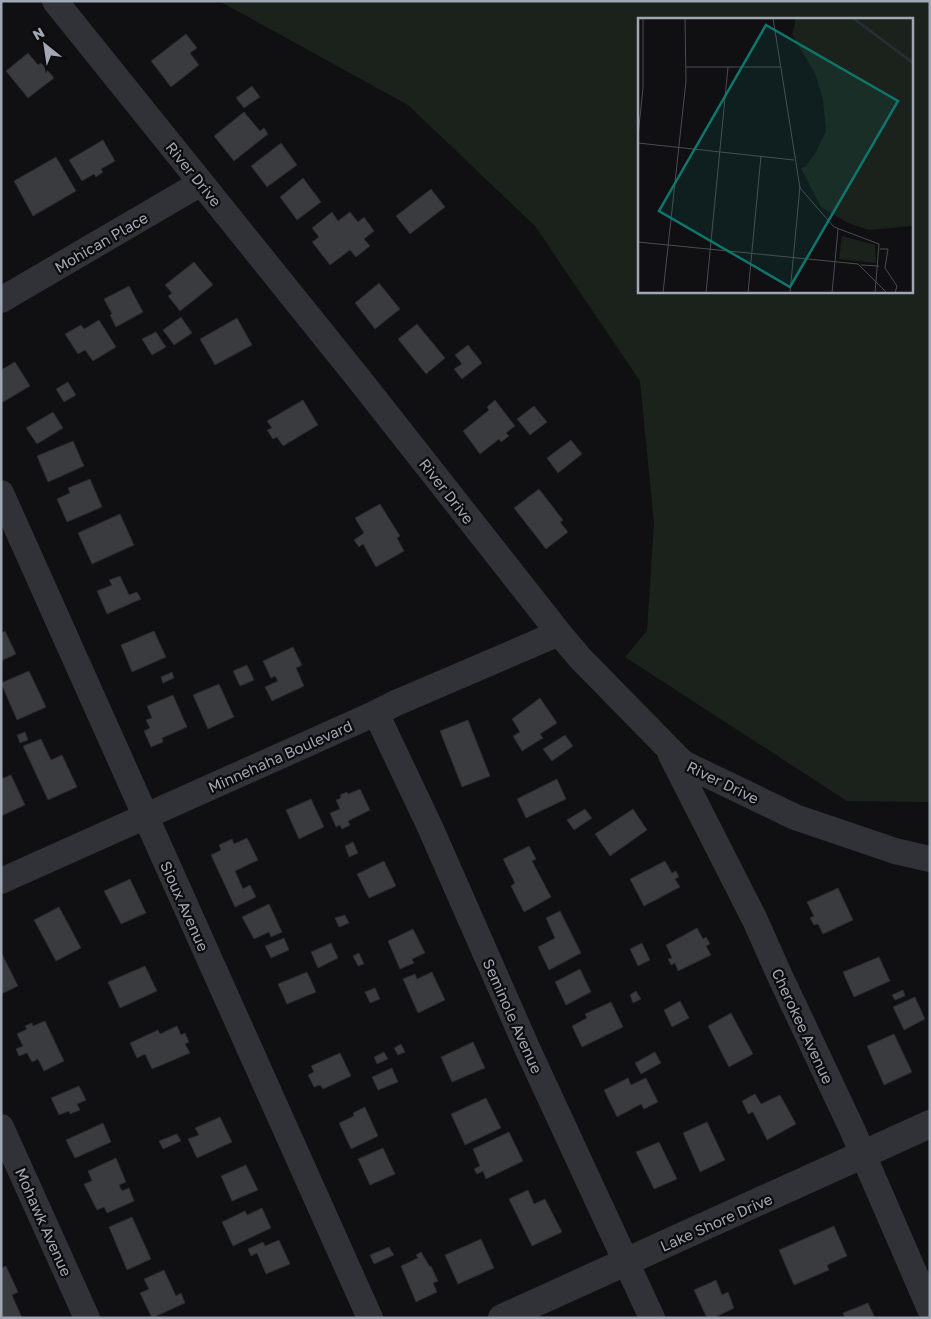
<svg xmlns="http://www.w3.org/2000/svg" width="931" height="1319" font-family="'Golos Text',sans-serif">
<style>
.green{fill:#1b221b;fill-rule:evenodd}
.building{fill:#3a3b3f;stroke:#2a2a2e}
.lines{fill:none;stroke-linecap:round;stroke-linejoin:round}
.minor{stroke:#313237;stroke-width:26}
.tertiary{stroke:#313237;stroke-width:28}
.labels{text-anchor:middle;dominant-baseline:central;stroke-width:4.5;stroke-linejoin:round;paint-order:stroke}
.street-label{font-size:15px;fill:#a1a7b3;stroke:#0b0b0d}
.inset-river{fill:none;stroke:#262f36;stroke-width:2.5}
.inset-road{fill:none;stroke:#4a4c52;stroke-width:1}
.view{fill:#0f766e;fill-opacity:0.15;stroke:#0f766e;stroke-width:2.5}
.inset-edge{fill:none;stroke:#a1a7b3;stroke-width:2.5}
</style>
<rect width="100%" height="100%" fill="#101012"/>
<!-- green -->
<path class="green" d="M219 1H930V802L847 801 625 657 647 631 654 523 640 381 535 226 408 105ZM640 19H912V291H640Z"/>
<!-- building -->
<path class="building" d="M186 34 197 48 190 53 199 65 171 87 151 61Z
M28 53 38 65 41 63 54 78 28 98 6 71Z
M252 86 260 97 244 108 236 98Z
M244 112 260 131 264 128 268 134 234 161 214 136Z
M103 140 115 161 101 169 103 172 96 177 94 174 82 181 69 160Z
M281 143 297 165 267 187 251 166Z
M56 157 76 191 33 216 14 181Z
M303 178 321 202 297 220 280 197Z
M431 189 445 207 410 234 396 216Z
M332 212 338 221 350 212 358 222 364 217 374 231 364 239 370 246 356 257 350 250 330 265 312 242 319 237 312 228Z
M194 262 213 285 180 311 168 296 172 293 165 285Z
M379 283 400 309 375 329 355 303Z
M129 286 143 312 116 327 110 315 112 314 104 299Z
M181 317 192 333 174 345 163 330Z
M237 318 252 345 215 365 200 339Z
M99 320 116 347 93 361 85 350 78 354 65 334 81 325 84 329Z
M417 324 445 358 426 374 398 339Z
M156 332 166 347 152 355 142 339Z
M468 345 482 363 462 379 454 369 462 364 455 355Z
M15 362 30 386 3 402 1 399V370Z
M68 382 76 395 64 402 56 389Z
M303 400 318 425 283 446 277 437 273 439 267 430 272 428 267 421Z
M495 400 515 426 506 433 509 436 501 442 499 439 480 454 463 431 489 410 487 407Z
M534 406 547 422 530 435 517 419Z
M53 412 63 428 37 444 26 428Z
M571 440 582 454 558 473 547 458Z
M73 441 84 466 48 482 37 456Z
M90 479 102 507 67 522 57 499 70 493 68 488Z
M539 489 563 520 560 522 568 532 546 549 514 508Z
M380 504 400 536 397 538 404 551 376 567 363 544 359 547 354 540 364 533 355 518Z
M120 514 134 545 92 564 78 533Z
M120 576 129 595 137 592 141 599 107 614 97 591 112 585 109 580Z
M5 631 16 654 1 661V633Z
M154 631 166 657 132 672 121 645Z
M293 647 302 665 296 668 304 686 272 701 265 687 278 681 275 676 271 678 263 661Z
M247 665 254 680 240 686 233 671Z
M29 671 46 707 17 720 1 683Z
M172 672 174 678 163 683 161 677Z
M219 684 234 717 208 729 193 695Z
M173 695 187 727 162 738 163 742 151 747 144 731 150 728 146 720 152 718 147 706Z
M540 698 557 723 540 734 543 738 522 751 513 736 520 732 512 719Z
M468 720 490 776 462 787 440 731Z
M25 732 28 740 20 743 17 735Z
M565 735 573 746 552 761 543 749Z
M41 739 51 760 62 755 77 787 48 800 23 746Z
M11 775 25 805 1 816V779Z
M557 779 566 799 526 818 517 799Z
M360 789 370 810 348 821 350 825 342 829 340 825 336 827 330 813 340 809 336 800 341 798 340 795 347 792 348 794Z
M311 799 324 827 299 839 286 810Z
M585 809 592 818 574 830 567 820Z
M633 809 647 830 610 856 595 834Z
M247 838 258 860 235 871 243 889 250 885 256 897 235 907 211 855 221 850 219 845 232 839 234 844Z
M353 842 358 853 349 857 345 846Z
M529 846 536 859 532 861 551 897 524 912 511 886 515 883 503 859Z
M384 861 396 886 369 898 357 874Z
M665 861 672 873 676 871 679 877 675 879 680 887 644 906 630 879Z
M130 879 146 913 121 924 104 891Z
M838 888 853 920 823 934 818 924 814 925 810 918 814 916 807 902Z
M269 904 282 932 271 937 269 932 254 939 242 917Z
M59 907 81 948 56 961 34 920Z
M560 911 581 953 549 970 538 947 555 938 546 918Z
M345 915 349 923 339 927 335 918Z
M697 928 703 939 706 937 710 944 706 946 711 955 678 971 675 963 671 965 668 959 672 958 666 945Z
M413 929 425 953 412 959 414 963 400 969 388 941Z
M284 938 289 950 271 958 265 946Z
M331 943 338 958 318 968 311 952Z
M642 943 650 960 638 966 630 949Z
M1 952 18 986 1 994Z
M359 953 364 964 358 966 353 956Z
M879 957 890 981 854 997 843 972Z
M145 966 157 991 120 1008 108 982Z
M580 969 591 992 566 1005 555 982Z
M307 972 316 992 287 1004 278 984Z
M432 972 445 1000 418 1013 403 979 415 974 417 979Z
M375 988 380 999 370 1003 365 992Z
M903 990 905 996 895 1000 892 995Z
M636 991 641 999 633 1003 630 995Z
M915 997 925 1019 904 1030 893 1007Z
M680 1001 689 1018 672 1027 664 1010Z
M611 1002 623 1027 582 1047 572 1026 587 1018 585 1014Z
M731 1013 753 1054 729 1067 708 1026Z
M45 1021 64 1061 44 1071 38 1059 32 1062 27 1053 19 1056 16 1049 23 1046 17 1034 27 1029 25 1026 32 1023 33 1026Z
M177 1026 181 1035 185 1033 189 1042 185 1044 190 1053 152 1069 145 1054 137 1058 130 1043 158 1030 160 1034Z
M894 1034 912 1072 884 1085 867 1046Z
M473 1042 485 1068 452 1082 441 1057Z
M401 1044 405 1052 398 1055 394 1048Z
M384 1052 388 1059 377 1064 374 1057Z
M655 1052 661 1063 641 1074 635 1063Z
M340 1053 351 1076 323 1089 320 1085 314 1087 308 1075 314 1072 311 1066Z
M392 1068 398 1082 378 1090 372 1077Z
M628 1078 631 1085 646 1078 658 1102 644 1109 641 1104 617 1117 604 1090Z
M79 1086 86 1100 77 1104 80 1110 70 1114 69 1111 59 1115 51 1098Z
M755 1094 761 1104 780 1095 796 1124 767 1140 753 1112 748 1114 742 1101Z
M486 1098 501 1128 465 1145 451 1114Z
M365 1107 378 1136 351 1149 339 1123 354 1116 353 1113Z
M220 1117 232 1142 197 1158 188 1139 199 1135 195 1128Z
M707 1122 725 1160 700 1172 683 1133Z
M103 1123 111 1142 75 1158 66 1140Z
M509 1132 523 1161 486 1179 483 1171 477 1174 474 1169 480 1166 473 1149Z
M177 1134 181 1141 163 1149 159 1141Z
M659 1142 677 1179 654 1189 636 1152Z
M383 1148 395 1174 370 1185 358 1159Z
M116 1158 126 1182 119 1185 122 1191 129 1188 134 1201 107 1213 104 1207 97 1210 84 1184 92 1181 88 1171Z
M246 1165 258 1190 232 1201 221 1176Z
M528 1190 534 1204 545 1199 562 1232 532 1246 509 1199Z
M262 1208 271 1228 233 1246 222 1222 245 1211 247 1215Z
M132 1217 151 1259 127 1270 109 1227Z
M834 1226 847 1256 827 1265 829 1270 794 1285 779 1250Z
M481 1239 494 1268 458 1284 445 1255Z
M279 1240 290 1264 266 1274 257 1253 251 1256 248 1249 263 1242 265 1246Z
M389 1247 394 1255 374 1264 370 1255Z
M421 1252 430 1267 431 1266 438 1281 433 1283 437 1292 416 1302 401 1266 418 1258 416 1255Z
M6 1266 18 1292 12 1295 22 1318H1V1268Z
M164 1270 176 1296 181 1293 185 1303 152 1318 140 1293 149 1289 144 1279Z
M716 1280 722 1295 728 1292 734 1308 714 1318H707L694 1290Z
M868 1303 875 1318H845L843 1313Z"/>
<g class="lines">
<!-- minor -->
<path class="minor" d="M55 1 359 379 559 633 580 658 683 763 795 817 895 851 930 859
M1 300 201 183
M1 493 370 1318
M376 713 430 827 528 1050 652 1318
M671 755 755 920 779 974 852 1129 930 1309
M1 881 376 713 396 703 559 633
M1 1127 87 1318"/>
<!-- tertiary -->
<path class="tertiary" d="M502 1318 930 1124"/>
</g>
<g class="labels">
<!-- street labels -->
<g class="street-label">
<text transform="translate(194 174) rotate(51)">River Drive</text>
<text transform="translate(101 242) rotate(-30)">Mohican Place</text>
<text transform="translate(447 491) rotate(52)">River Drive</text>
<text transform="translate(280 756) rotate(-24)">Minnehaha Boulevard</text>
<text transform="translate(723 782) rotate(26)">River Drive</text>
<text transform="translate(185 906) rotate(66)">Sioux Avenue</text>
<text transform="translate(513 1016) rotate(66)">Seminole Avenue</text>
<text transform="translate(803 1026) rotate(65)">Cherokee Avenue</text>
<text transform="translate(44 1222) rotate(66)">Mohawk Avenue</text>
<text transform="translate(716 1222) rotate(-24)">Lake Shore Drive</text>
</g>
</g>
<!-- overview -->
<g transform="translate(638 18)">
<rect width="275" height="275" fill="#101012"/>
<path d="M158 0H275L274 208 231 212 210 205 183 189 163 150 168 148 178 134 188 113 185 82 177 55 154 17ZM204 218 237 227 238 245 201 241Z" fill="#1b221b"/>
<path class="inset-river" d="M215 0 275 45"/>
<path class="inset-road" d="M135 0 162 170 196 209 241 226 237 275M48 49H142M0 118 5 70V0M0 125 156 142M0 224 220 246 249 275M242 231H250L247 250 259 268 257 275M223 247 241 248M25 275 48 63 47 0M68 275 90 49M110 275 123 138M152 275 162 168M194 275 200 211"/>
<path class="view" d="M128 7 260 83 152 269 21 193Z"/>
<rect width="275" height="275" class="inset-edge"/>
</g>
<!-- border -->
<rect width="931" height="1319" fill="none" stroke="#a1a7b3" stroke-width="5"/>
<!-- north arrow -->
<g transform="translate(45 45) rotate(330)" stroke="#0b0b0d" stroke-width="4" paint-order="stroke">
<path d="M0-4L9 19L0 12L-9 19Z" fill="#a1a7b3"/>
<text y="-8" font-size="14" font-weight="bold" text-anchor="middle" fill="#a1a7b3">N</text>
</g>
</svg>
